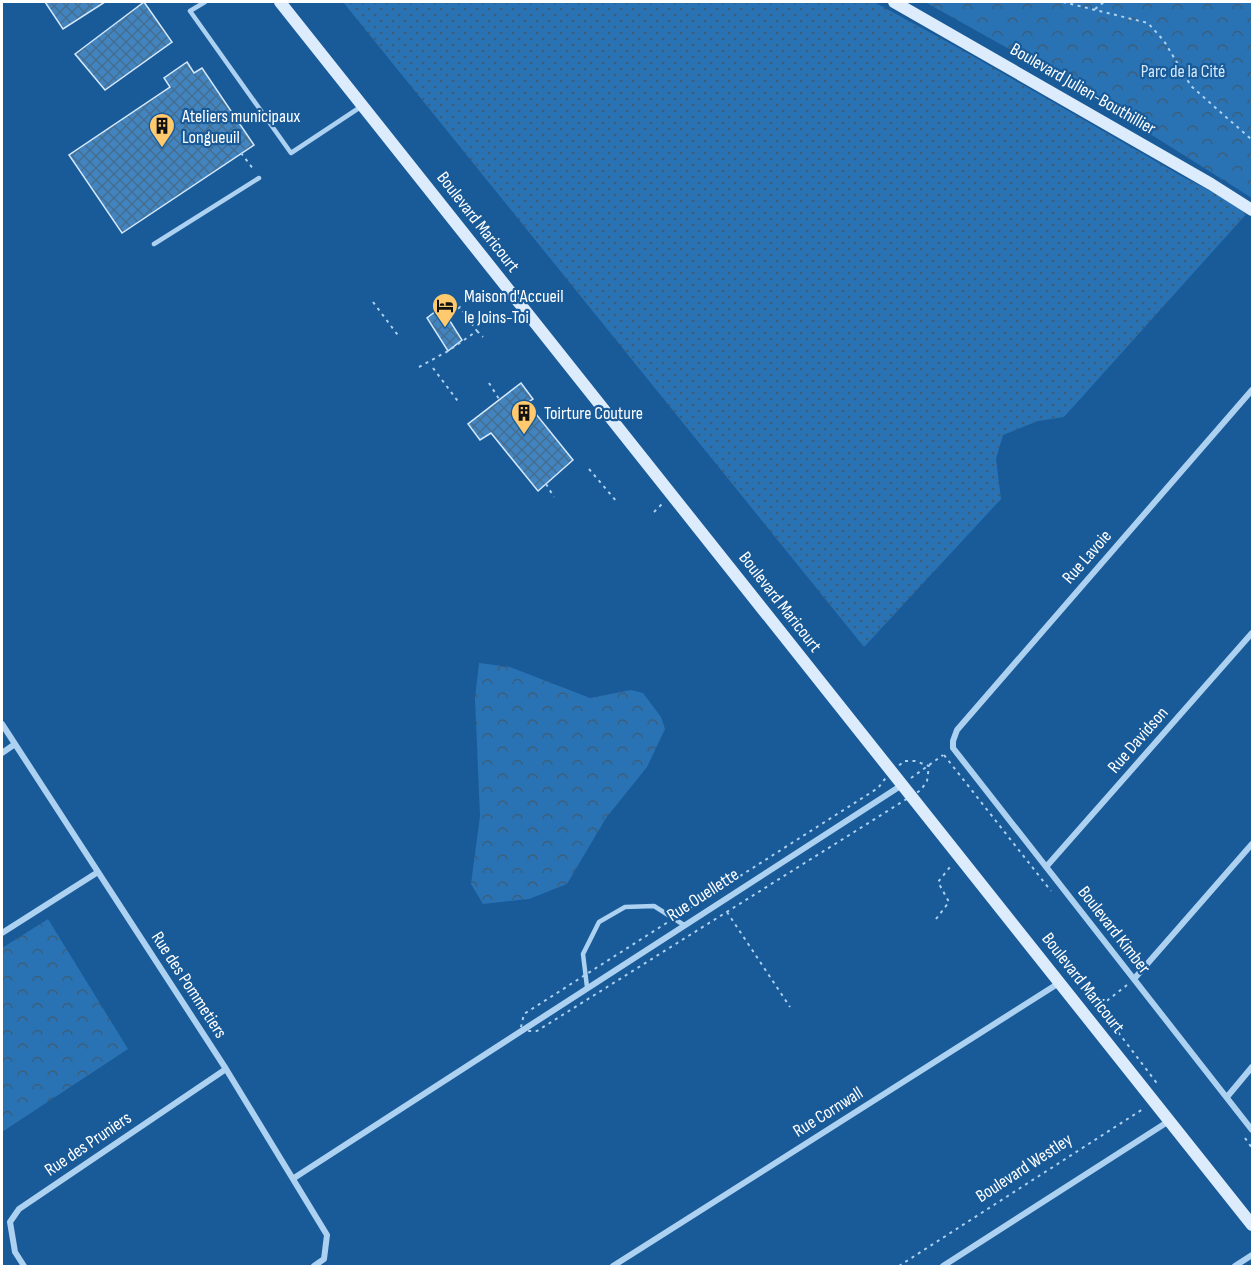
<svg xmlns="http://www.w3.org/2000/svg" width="1254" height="1268" font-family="'Sofia Sans Condensed',sans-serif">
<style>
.grass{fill:url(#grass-dots)}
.forest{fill:url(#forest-crowns)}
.building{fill:url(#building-cross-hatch);stroke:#d4e9fc;stroke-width:1.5}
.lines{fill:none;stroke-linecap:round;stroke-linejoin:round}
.path{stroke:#add1f1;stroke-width:2;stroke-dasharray:3 4.5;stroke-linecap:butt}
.lane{stroke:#add1f1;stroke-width:4.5}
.street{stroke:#add1f1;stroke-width:6}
.secondary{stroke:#dcecfc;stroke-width:12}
.labels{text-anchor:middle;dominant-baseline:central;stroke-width:4.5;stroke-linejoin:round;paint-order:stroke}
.park-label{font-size:18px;fill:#d4e9fc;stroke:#195a98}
.street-label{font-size:18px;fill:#fff;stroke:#195a98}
.poi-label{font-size:18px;fill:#fff;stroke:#195a98;text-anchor:start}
</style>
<defs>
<pattern id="grass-dots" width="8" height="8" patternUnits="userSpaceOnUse" patternTransform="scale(1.5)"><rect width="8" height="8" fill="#2973b4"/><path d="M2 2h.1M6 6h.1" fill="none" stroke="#3c5e7b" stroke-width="1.8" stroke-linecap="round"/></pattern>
<pattern id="forest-crowns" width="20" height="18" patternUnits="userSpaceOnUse" patternTransform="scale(1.5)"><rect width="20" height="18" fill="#2973b4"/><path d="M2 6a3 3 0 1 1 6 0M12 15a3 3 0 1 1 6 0" fill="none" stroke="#3c5e7b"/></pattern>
<pattern id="building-cross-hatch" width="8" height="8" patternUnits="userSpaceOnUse" patternTransform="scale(1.5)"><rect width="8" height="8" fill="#4284bf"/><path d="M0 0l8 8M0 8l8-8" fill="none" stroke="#466e91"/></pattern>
</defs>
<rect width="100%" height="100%" fill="#195a98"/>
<!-- grass -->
<path class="grass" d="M343 2H874L962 50 1183 177 1249 211 1064 417 1038 421 1003 435 996 459 1001 499 864 647Z"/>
<!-- forest -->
<path class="forest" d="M925 2H1252V198L1061 78Z
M479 663 510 667 590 698 631 690 643 693 661 717 665 729 647 767 606 818 567 884 529 899 483 904 471 884 480 816 475 698Z
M48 919 128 1049 2 1132V948Z"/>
<!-- building -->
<path class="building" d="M45 2H105L63 29Z
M144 2 172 42 105 90 75 54Z
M187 62 194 73 202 68 254 145 122 233 69 155 170 87 164 78Z
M441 307 462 340 448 351 427 318Z
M521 383 533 399 527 403 573 460 538 491 491 433 480 440 468 424Z"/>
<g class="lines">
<!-- path -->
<path class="path" d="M1063 2 1148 23 1164 41 1191 86 1252 140
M1095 9 1104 2
M241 153 254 170
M373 302 400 338
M477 331 483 337
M419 367 448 351 477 331 460 307 448 318
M433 368 460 404
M489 383 499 399
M589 469 617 502
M546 484 554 497
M654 512 663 503
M944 755 1051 891
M905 761H915L929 766 927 781 921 790 537 1031H520L524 1014 878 788 891 771Z
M911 778 943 755
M727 912 790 1007
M936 919 949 902 938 882 950 867
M1127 985 1099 1007 1159 1086
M1245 1138 1252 1148
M899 1266 1143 1109"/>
<!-- lane -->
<path class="lane" d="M205 2 190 11 291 153 362 106
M154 244 259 178
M587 987 583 954 599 922 625 907 654 906 684 925"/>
<!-- street -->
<path class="street" d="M1252 390 957 730 953 741V748L1252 1130
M2 724 226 1069 327 1235 324 1259 314 1266
M2 753 15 744
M1046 867 1252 633
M2 933 98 872
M1134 979 1252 844
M1227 1097 1252 1067
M294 1178 902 785
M24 1266 15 1252 10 1222 19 1209 226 1069
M613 1266 1059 983
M943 1266 1169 1121
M1235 1266 1252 1255"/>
<!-- secondary -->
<path class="secondary" d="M280 2 1252 1225
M894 2 1211 184 1252 210"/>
</g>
<!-- icons -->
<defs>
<symbol id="building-pin" viewBox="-11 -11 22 30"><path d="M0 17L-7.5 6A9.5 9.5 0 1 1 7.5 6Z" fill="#ffc96d" stroke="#195a98"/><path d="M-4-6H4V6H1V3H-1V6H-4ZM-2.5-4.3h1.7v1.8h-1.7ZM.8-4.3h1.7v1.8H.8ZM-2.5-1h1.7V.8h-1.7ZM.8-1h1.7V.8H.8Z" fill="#111"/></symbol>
<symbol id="hotel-pin" viewBox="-11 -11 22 30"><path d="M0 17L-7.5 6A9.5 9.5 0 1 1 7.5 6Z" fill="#ffc96d" stroke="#195a98"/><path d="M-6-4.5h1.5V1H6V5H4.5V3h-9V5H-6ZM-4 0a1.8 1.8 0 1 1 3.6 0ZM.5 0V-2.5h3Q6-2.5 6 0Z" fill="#111"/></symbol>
</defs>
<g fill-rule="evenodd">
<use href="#building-pin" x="147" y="111" width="30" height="40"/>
<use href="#hotel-pin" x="430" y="291" width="30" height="40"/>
<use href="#building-pin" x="509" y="398" width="30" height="40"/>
</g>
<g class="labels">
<!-- park labels -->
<g class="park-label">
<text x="1183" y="71">Parc de la Cité</text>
</g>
<!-- street labels -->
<g class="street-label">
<text transform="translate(1083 89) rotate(30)">Boulevard Julien-Bouthillier</text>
<text transform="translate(478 222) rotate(52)">Boulevard Maricourt</text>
<text transform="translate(1087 557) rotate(-49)">Rue Lavoie</text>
<text transform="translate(780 602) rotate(52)">Boulevard Maricourt</text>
<text transform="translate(1138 740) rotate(-49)">Rue Davidson</text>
<text transform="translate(703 895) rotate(-33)">Rue Ouellette</text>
<text transform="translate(1114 930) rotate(52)">Boulevard Kimber</text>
<text transform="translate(1083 983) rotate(52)">Boulevard Maricourt</text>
<text transform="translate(189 985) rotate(57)">Rue des Pommetiers</text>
<text transform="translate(828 1112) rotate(-32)">Rue Cornwall</text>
<text transform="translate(88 1144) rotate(-34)">Rue des Pruniers</text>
<text transform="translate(1024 1168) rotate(-33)">Boulevard Westley</text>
</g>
<!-- poi labels -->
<g class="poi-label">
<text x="182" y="116">Ateliers municipaux<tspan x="182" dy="21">Longueuil</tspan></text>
<text x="464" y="296">Maison d'Accueil<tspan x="464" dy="21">le Joins-Toi</tspan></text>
<text x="544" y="413">Toirture Couture</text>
</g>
</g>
<!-- border -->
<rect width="1254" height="1268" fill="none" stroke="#ffffff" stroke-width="6"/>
</svg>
